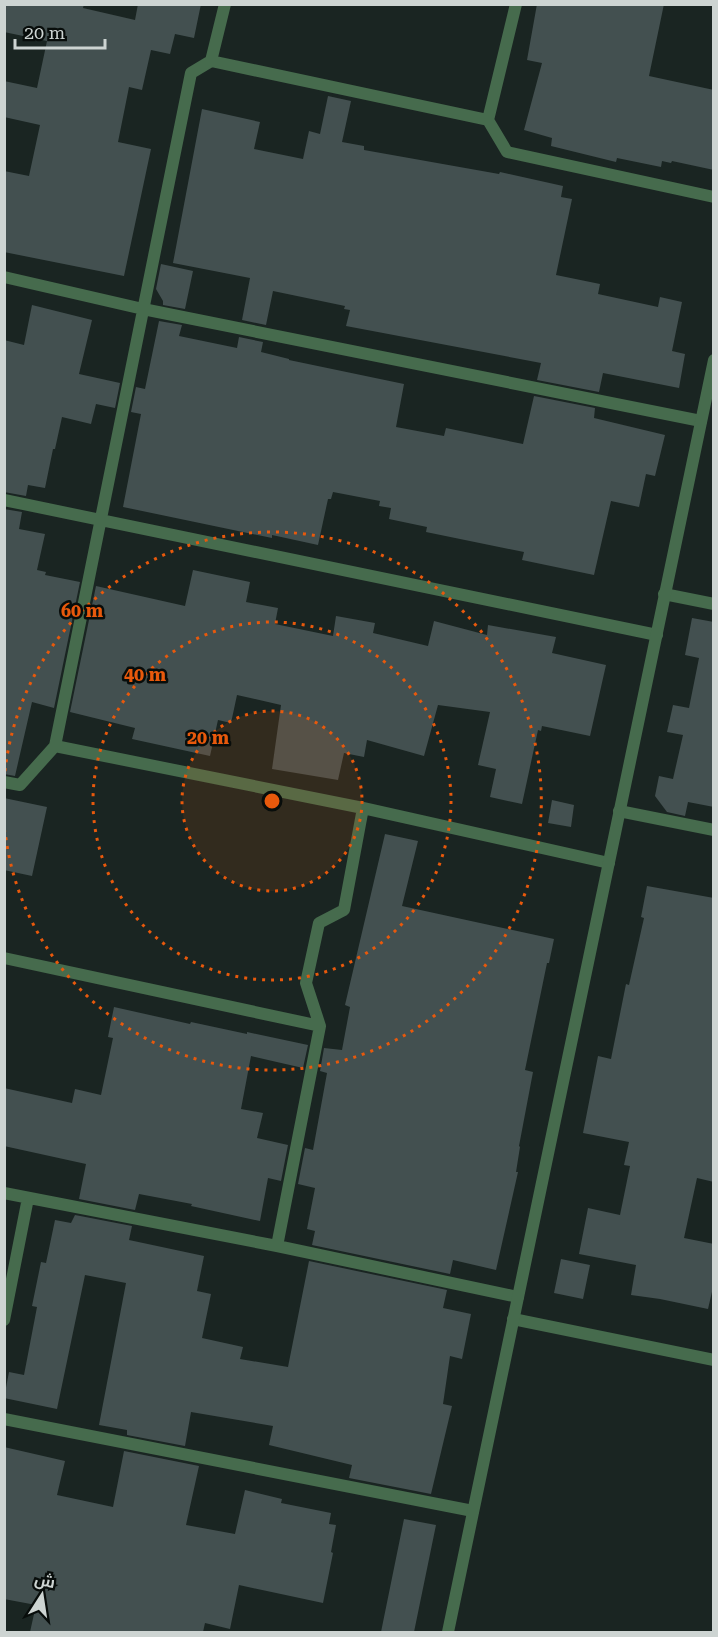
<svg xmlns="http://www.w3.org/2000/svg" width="718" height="1637" font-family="'Roboto Serif',Cairo,serif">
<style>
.building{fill:#435050}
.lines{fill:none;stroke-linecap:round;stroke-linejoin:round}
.minor{stroke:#466b4d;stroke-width:12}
.tertiary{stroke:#466b4d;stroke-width:12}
.ring{fill:none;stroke:#e8590c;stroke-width:3;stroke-dasharray:3 6}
.centre{fill:#e8590c;stroke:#080d0b;stroke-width:3}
.ring-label{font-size:18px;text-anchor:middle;font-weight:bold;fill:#e8590c;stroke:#080d0b;stroke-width:5;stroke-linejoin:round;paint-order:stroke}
</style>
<rect width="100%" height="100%" fill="#1a2522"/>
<!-- building -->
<path class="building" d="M4 4H84L83 8 135 20 138 4H201L194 38 175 34 170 54 151 50 142 90 129 87 118 142 151 149 124 276 4 252V171L29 176 40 125 4 117V81L37 88 47 41 4 32Z
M537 4H664L649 76 714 90V170L672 161 671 163 662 161 661 167 617 158 616 162 551 146 552 138 524 130 542 63 527 60Z
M328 96 351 101 342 142 364 146V150L499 174 500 172 563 186 561 197 572 199 556 275 600 284 598 294 658 307 660 297 682 302 672 351 685 354 679 388 603 373 599 392 537 380 541 363 346 326 350 310 344 309 345 306 273 291 266 325 242 320 250 278 173 263 202 109 260 122 254 149 303 159 309 131 320 134Z
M161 264 193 271 185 309 163 305V301L156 289Z
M32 305 92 320 79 374 120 383 115 408 96 404 91 424 62 417 55 449H53L45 488 28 485 26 496 4 492V340L24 345Z
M159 321 182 325 179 336 237 348 239 337 263 342 261 352 289 359V360L404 384 396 427 444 436 446 428 523 444 534 396 595 408 594 418 665 435 655 476 646 474 639 507 611 501 594 575 522 560 524 552 426 532 427 527 389 519 391 508 379 506 380 501 333 492 331 499H328L318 545 272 535V538L123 507 141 414 131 412 136 387 145 389Z
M4 509 22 512 19 529 45 534 37 570 46 572 45 575 80 582 54 708 32 702 15 776 4 774Z
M193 570 250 582 246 602 278 608 275 624 333 636 336 616 375 623 373 633 428 646 434 621 487 635 488 625 556 637 552 653 606 665 590 736 542 726 541 731 538 730 522 804 490 797 496 769 478 765 490 712 438 705 424 756 367 740 364 757 344 753 338 780 272 769 281 705 237 695 231 723 218 720 210 756 132 739 135 728 70 712 96 586 185 606Z
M692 618 714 622V807L688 802 685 816 667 812 655 796 659 776 673 779 683 735 667 732 673 705 689 708 699 658 685 655Z
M4 798 47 807 32 876 4 870Z
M552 800 574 805 571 827 548 823Z
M385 834 418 841 402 906 554 939 549 963H547L525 1070 533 1072 519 1146 520 1147 516 1172H518L496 1270 453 1260 450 1274 312 1245 315 1231 307 1229 315 1188 298 1184 305 1148 313 1150 327 1073 320 1071 324 1048 342 1050 350 1007 345 1005Z
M647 886 714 898V1182L697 1178 684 1238 714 1244V1283L708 1309 660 1299 631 1295 636 1265 579 1254 588 1208 620 1215 630 1166 624 1165 629 1142 583 1133 598 1056 611 1059 626 984 629 985 644 918 641 917Z
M114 1007 190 1024 191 1022 247 1034V1032L308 1045 303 1068 251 1056 241 1109 263 1113 257 1138 288 1145 281 1181 268 1178 260 1221 191 1206 192 1204 139 1194 135 1210 79 1199 86 1164 4 1146V1088L72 1103 75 1089 101 1095 113 1038 108 1037Z
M75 1215 132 1226 129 1240 204 1256 197 1291 211 1294 202 1338 243 1347 240 1359 288 1367 309 1261 447 1290 443 1308 471 1314 462 1359 450 1356 443 1404 452 1406 431 1494 349 1478 352 1465 269 1445 273 1426 191 1412 185 1446 127 1435V1430L99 1425 126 1283 85 1275 57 1409 4 1398 9 1372 24 1375 37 1307 32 1306 41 1262 46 1263 55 1220 71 1223Z
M561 1259 590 1265 583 1299 554 1293Z
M4 1447 65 1461 57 1495 113 1507 124 1451 199 1466 186 1525 235 1534 245 1490 282 1499 281 1503 331 1513 329 1524 336 1525 331 1552 333 1553 323 1603 239 1585 230 1629 205 1623 203 1632H30L36 1605 4 1599Z
M404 1519 436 1525 414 1632H381Z"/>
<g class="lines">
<!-- minor -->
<path class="minor" d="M211 61 488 120 507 152 714 197
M488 120 516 4
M4 277 143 309 701 421
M4 500 657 635
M664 594 714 604
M55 746 191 73 211 61 225 4
M4 782 20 785 55 746 363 808 609 863
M619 811 714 830
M4 958 320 1026
M4 1193 277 1246 518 1297
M277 1246 320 1026 306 983 319 923 344 910 363 808
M513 1319 714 1360
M4 1320 28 1198
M4 1419 473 1511"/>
<!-- tertiary -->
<path class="tertiary" d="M448 1632 714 360"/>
</g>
<!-- distance rings -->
<circle cx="272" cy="801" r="90" fill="#e8590c" fill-opacity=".12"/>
<g class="ring">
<circle cx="272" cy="801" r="90"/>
<circle cx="272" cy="801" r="179"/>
<path d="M5 771A269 269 0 1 1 5 831"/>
</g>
<circle cx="272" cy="801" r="9" class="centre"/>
<g class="ring-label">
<text x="82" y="617">60 m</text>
<text x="145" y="681">40 m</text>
<text x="208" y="744">20 m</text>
</g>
<!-- border -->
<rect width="718" height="1637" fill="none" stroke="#cdd4d2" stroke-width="12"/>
<!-- north arrow -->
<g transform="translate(42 1595) rotate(12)" stroke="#080d0b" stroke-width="4.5" paint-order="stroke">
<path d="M0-4.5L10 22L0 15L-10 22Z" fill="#cdd4d2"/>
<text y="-9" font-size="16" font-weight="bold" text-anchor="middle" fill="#cdd4d2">ش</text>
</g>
<!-- scale -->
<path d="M15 39v9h90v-9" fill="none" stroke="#cdd4d2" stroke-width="3"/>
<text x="24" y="39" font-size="18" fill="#cdd4d2" stroke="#080d0b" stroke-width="4.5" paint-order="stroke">20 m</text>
</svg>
